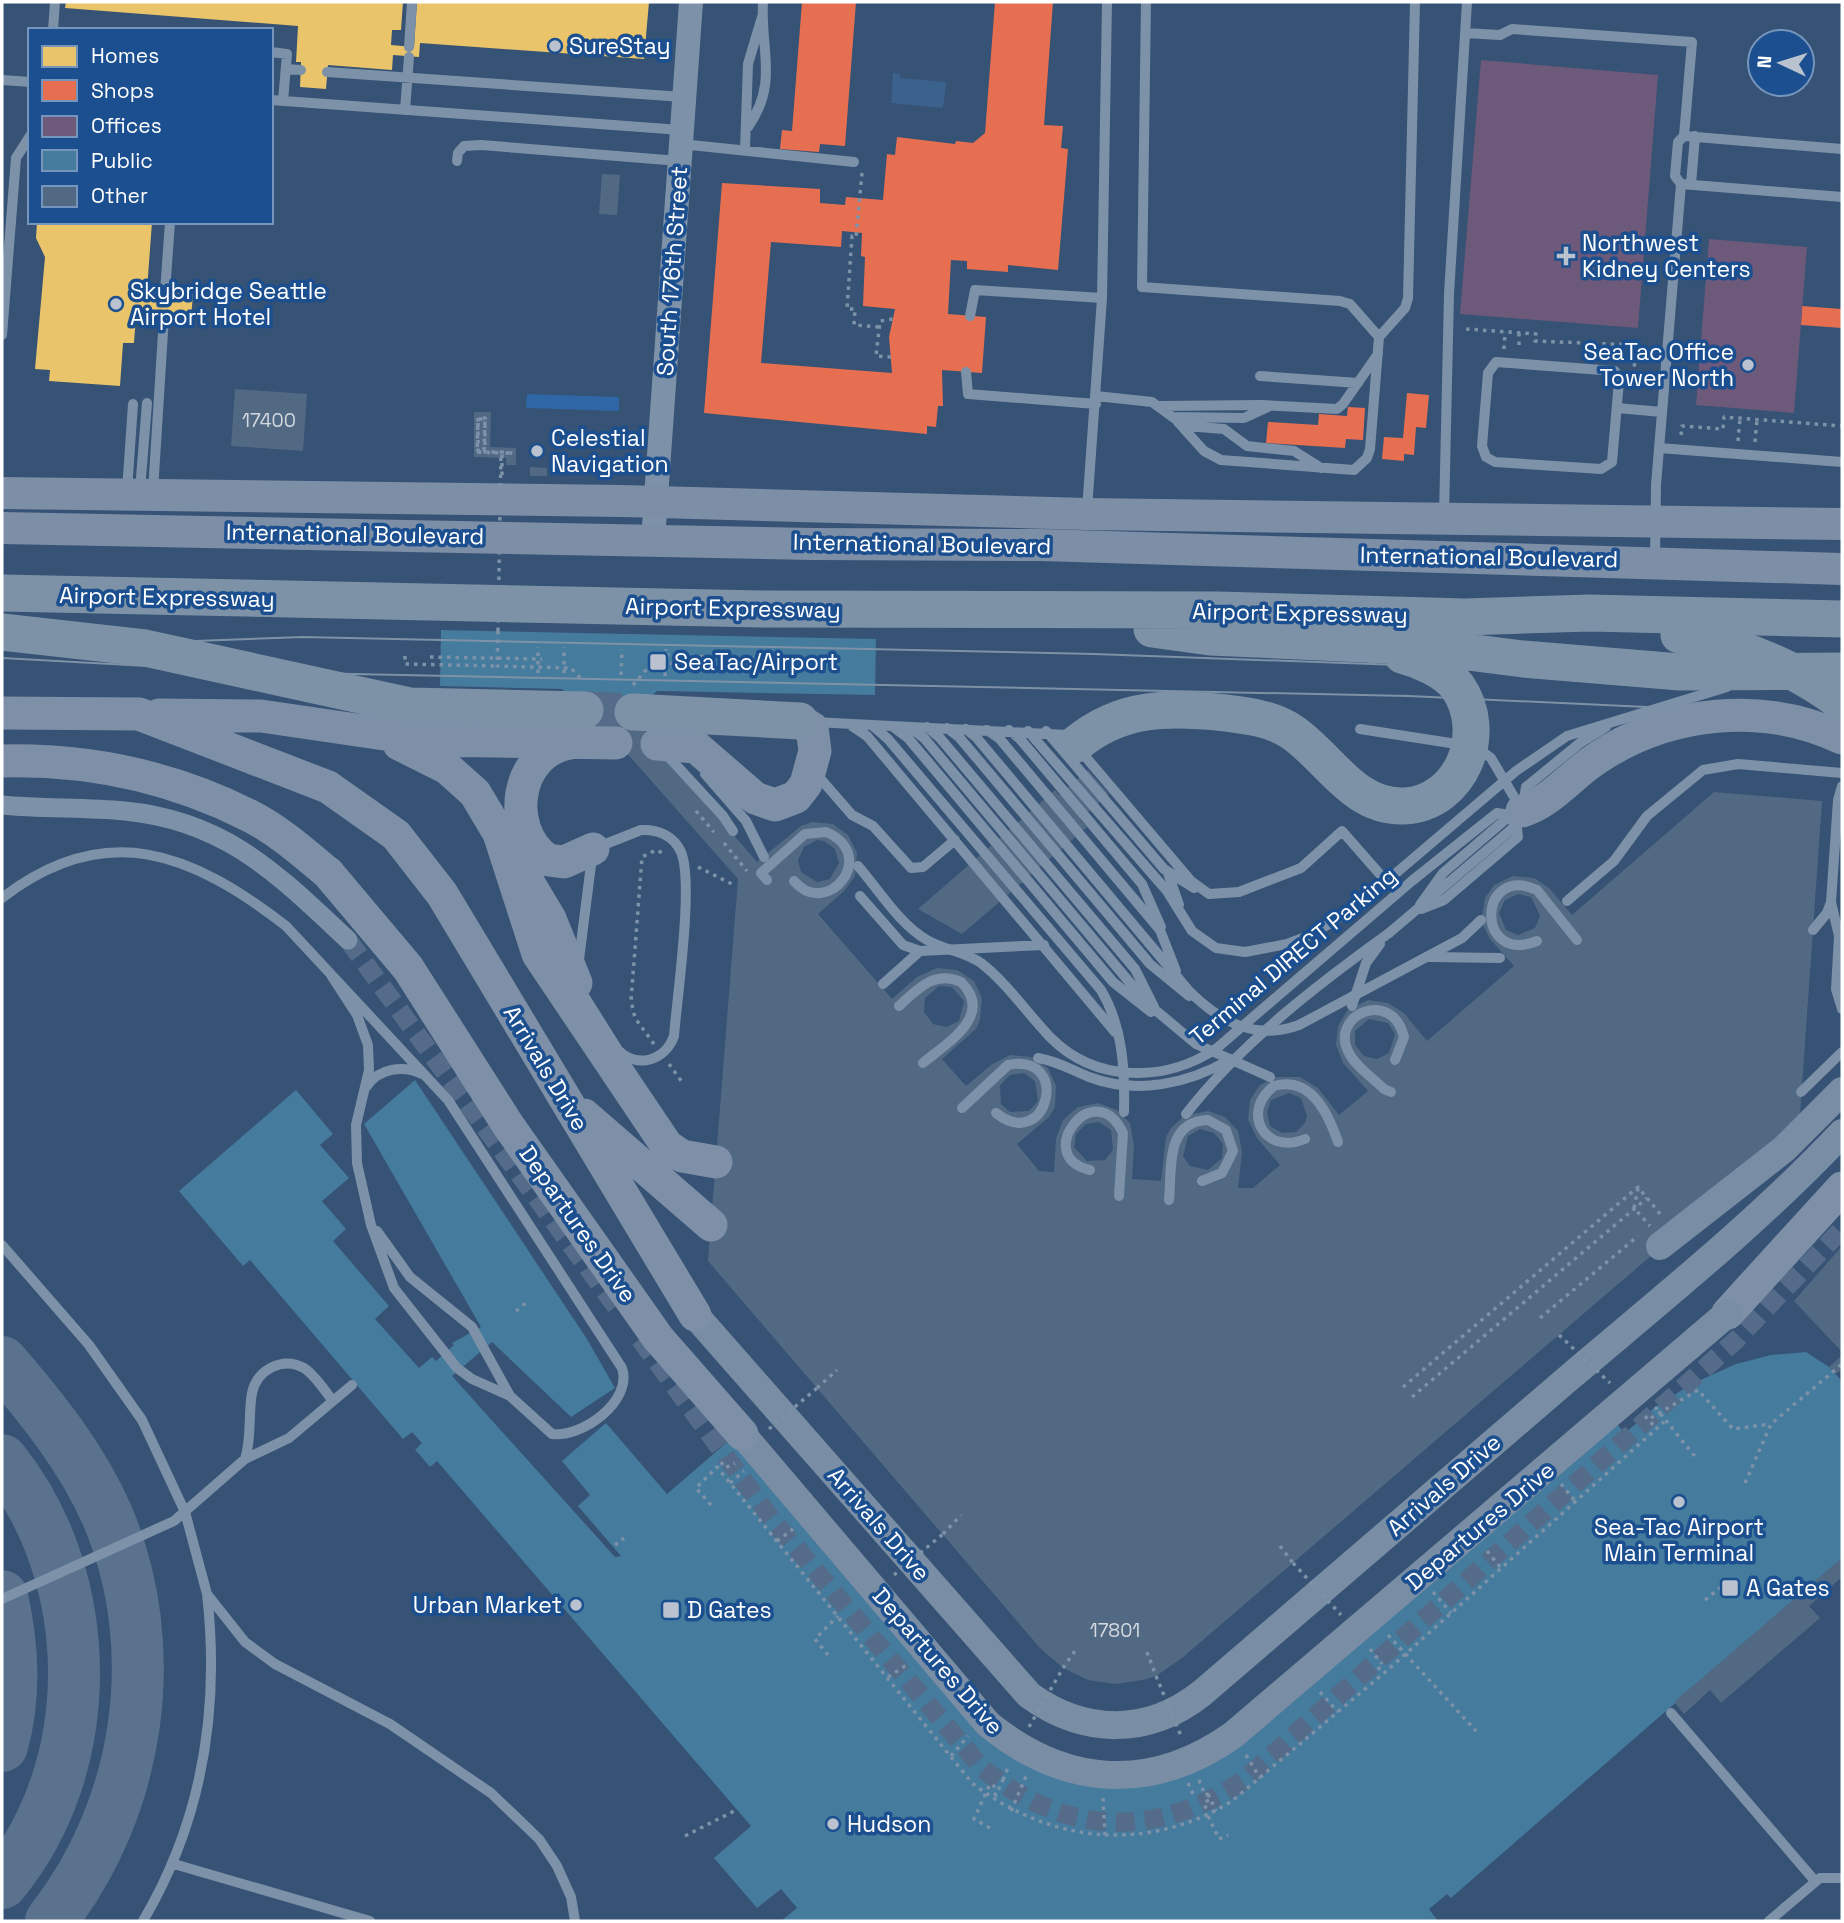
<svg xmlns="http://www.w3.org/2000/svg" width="1844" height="1923" font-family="'Space Grotesk',sans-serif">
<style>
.green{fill:#2f66a5}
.water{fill:#3b618d}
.homes{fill:#e9c46a}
.shops{fill:#e76f51;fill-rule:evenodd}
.offices{fill:#6d597a}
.public{fill:#457b9d}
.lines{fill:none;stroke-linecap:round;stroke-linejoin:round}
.taxiway{stroke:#5a728e;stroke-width:52}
.building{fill:#526984;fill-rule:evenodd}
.minor-tunnel{stroke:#546c89;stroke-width:19;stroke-dasharray:19 10;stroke-linecap:butt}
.motorway-tunnel{stroke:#546c89;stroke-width:37;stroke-dasharray:37 18;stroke-linecap:butt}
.path{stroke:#7d92a8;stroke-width:3.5;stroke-dasharray:3.5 5;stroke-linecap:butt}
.service{stroke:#7d92a8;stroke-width:10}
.minor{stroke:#7d92a8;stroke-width:19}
.tertiary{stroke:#7d92a8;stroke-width:24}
.secondary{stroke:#798da4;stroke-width:28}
.primary{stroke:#7d8ea7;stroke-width:32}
.trunk{stroke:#7e90a7;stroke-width:33}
.motorway{stroke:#7e92a7;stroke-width:37}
.tram{stroke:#7e92a7;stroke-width:2}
.path-bridge{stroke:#7d92a8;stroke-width:3.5;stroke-dasharray:3.5 5;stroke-linecap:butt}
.service-bridge{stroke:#7d92a8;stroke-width:10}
.secondary-bridge{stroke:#798da4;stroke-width:28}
.trunk-bridge{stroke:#7e90a7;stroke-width:33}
.motorway-bridge{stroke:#7e92a7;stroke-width:37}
.poi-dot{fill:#b9c2ce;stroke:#1b4f8f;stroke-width:2.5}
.labels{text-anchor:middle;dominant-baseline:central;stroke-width:7;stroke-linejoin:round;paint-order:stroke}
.number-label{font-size:19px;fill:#d4dae0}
.poi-label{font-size:23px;fill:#fff;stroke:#1b4f8f;text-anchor:start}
.street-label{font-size:23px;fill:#fff;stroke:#1b4f8f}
</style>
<rect width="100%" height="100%" fill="#365274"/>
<!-- green -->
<path class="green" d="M527 394 619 397V411L526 408Z"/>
<!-- water -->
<path class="water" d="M893 73 900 74V78L946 82 943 108 891 103Z"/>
<!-- homes -->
<path class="homes" d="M66 2H403L401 30H392L391 45 414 47 417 2H649L644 59 420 43 419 57 393 55 392 70 328 65 326 89 300 87 301 62H296L298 26 65 8Z
M37 222H152L147 290 193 294 191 319 136 315 134 343H123L120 386 49 381 50 370 35 369 45 257 36 238Z"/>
<!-- shops -->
<path class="shops" d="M802 2H856L845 146 820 144 819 152 780 149 782 130 792 131Z
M995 2H1053L1044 125 1063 126 1061 148 1068 149 1058 270 1008 265V272L967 269V261L951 260 948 314 986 317 982 373 942 370 943 406H938L936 427 927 426V434L704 413 722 183 820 189V203L845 205 846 197 883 200 887 154 895 155 897 137 955 144 956 141 973 143 985 133ZM842 231 862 233 861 256 865 257 863 306 895 309 889 337 892 373 761 363 771 242 841 247Z
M1802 306 1842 309V328L1801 325Z
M1407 393 1429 395 1426 428 1416 427 1414 455 1404 454V461L1382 459 1384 437 1403 438Z
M1348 407 1365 408 1363 440 1346 439 1345 448 1266 443 1268 422 1318 425 1319 414 1347 416Z"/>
<!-- offices -->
<path class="offices" d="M1481 60 1658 75 1638 328 1460 314Z
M1709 239 1807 247 1794 413 1696 405Z"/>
<!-- public -->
<path class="public" d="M441 630 876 639 875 695 657 691 610 734 562 689 440 686Z
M415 1080 587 1339 615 1388 571 1417 492 1342 452 1376 615 1557 621 1556 578 1506 590 1495 562 1461 606 1423 667 1494 732 1438 994 1741 1165 1778 1613 1420 1625 1433 1655 1407 1692 1384 1736 1364 1771 1355 1806 1352 1829 1367 1842 1381V1558L1451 1898 1447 1894 1429 1909 1438 1921H781L797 1908 781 1889 757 1908 714 1858 751 1826 437 1461 430 1467 418 1453 415 1450 422 1443 412 1432 403 1439 250 1260 243 1266 179 1191 296 1090 333 1134 320 1145 349 1178 322 1201 346 1229 333 1241 389 1306 375 1319 419 1368 432 1357 436 1361 454 1345 452 1343 481 1327 364 1124Z"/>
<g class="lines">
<!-- taxiway -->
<path class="taxiway" d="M2 1362C42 1408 82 1458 107 1515 164 1648 140 1808 51 1921
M2 1460C97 1578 99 1766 2 1883
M2 1596C13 1647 16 1695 2 1746"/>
</g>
<!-- building -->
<path class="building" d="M602 174 620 175 617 215 599 214Z
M235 389 307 394 303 451 231 446Z
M474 412H491L490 447 516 448V465H506V458L474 457Z
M530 467 547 468V476H530Z
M630 715 757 862 801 826 812 822 833 824 848 835 857 853 855 876 844 891 818 914 892 999 917 977 937 968 957 970 974 981 982 998 980 1020 976 1029 942 1059 966 1086 991 1065 1010 1055 1031 1057 1048 1068 1056 1086 1055 1107 1049 1117 1017 1144 1039 1171 1054 1172 1056 1138 1063 1120 1078 1107 1098 1103 1117 1110 1130 1123 1134 1145 1132 1179 1161 1181 1166 1137 1171 1128 1184 1116 1208 1111 1225 1117 1238 1131 1242 1152 1238 1188H1253L1280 1165 1257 1138 1248 1120 1250 1100 1260 1085 1274 1077H1300L1318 1088 1339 1115 1368 1091 1343 1063 1336 1045 1338 1026 1347 1011 1368 1000 1388 1003 1404 1013 1427 1041 1514 966 1490 939 1481 921 1485 898 1494 885 1513 876 1534 878 1549 888 1572 915 1714 792 1822 801 1799 1129 1182 1658 1156 1676 1143 1680 1115 1684 1088 1680 1063 1668 1040 1648 708 1261 738 879 610 734ZM817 840 824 841 835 849 839 863 830 879 817 882 801 872 798 860 804 847ZM1518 894 1531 897 1540 916 1535 928 1518 935 1506 930 1499 913 1505 900ZM939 986 952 987 964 1001 959 1021 946 1027 933 1024 924 1012 925 998ZM1369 1019 1388 1023 1395 1034 1389 1053 1377 1059 1364 1056 1355 1045V1031ZM1024 1073 1035 1081 1038 1101 1029 1111 1010 1112 1001 1104 1000 1085 1010 1075ZM1289 1093 1301 1098 1307 1116 1305 1123 1296 1132 1282 1133 1270 1126 1267 1112 1271 1100ZM1099 1122 1111 1130 1113 1150 1105 1160 1087 1161 1074 1147 1076 1134 1086 1124ZM1200 1129 1214 1133 1223 1144 1222 1158 1208 1170 1190 1166 1183 1156 1188 1136Z
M1088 770 1109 794 1080 819 1087 827 962 934 918 909 1055 790 1059 795Z
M1842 1246V1352L1794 1301Z
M1842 1355V1369L1836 1374 1829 1367Z
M1842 1558V1577L1809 1606 1820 1618 1721 1703 1710 1690 1684 1714 1674 1702Z"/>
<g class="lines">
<!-- minor-tunnel -->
<path class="minor-tunnel" d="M348 940 620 1312
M640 1339 771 1518 982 1768C1065 1836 1154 1840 1244 1780L1735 1341 1842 1229"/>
<!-- motorway-tunnel -->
<path class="motorway-tunnel" d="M585 710 633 712"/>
<!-- path -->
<path class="path" d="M862 173 856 237 852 236 847 309H855L854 325 879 327
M1466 329 1536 334 1535 341 1635 345 1634 377 1650 379
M1519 333V350
M1504 349 1505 332
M891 357 876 356 880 321 893 319
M1681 435 1682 426 1723 429 1724 417 1842 426
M1738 441 1740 418
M1755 442 1757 419
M478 452 502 453
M502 475V453H513
M498 631 497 666 571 668 583 681
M666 655 813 661V667
M405 656V664L496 666
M430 657 542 659
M653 663 786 666
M538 673V647
M564 673V647
M621 675 622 649
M665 676 666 649
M633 685 653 662
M696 811 714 832
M724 843 747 871
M698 867 736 886
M654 1044 635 1018 631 1001 642 857 656 850 665 854
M669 1064 682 1082
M1638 1188 1634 1208 1650 1226
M516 1311 529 1300
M1540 1318 1638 1236
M1403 1387 1638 1187 1661 1215
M817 1388 837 1370
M1412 1397 1647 1198
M1655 1407 1697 1459
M1645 1416 1656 1428
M1651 1418 1698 1390 1733 1429 1770 1424
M721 1462 725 1468 735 1463
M730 1483 744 1471
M1745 1483 1771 1424 1842 1364
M1561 1484 1575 1501
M711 1505 696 1488 717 1467 972 1783C1049 1843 1147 1854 1232 1801L1390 1668 1664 1422
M943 1534 961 1515
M777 1541 793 1529
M615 1545 624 1538
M1280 1546 1293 1563
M1487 1551 1501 1568
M1433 1592 1451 1613
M1705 1600 1721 1587
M1388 1635 1476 1731
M1370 1649 1382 1664
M1147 1652 1156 1676
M828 1655 815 1639 838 1616
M1378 1667 1383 1674
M1063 1668 1077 1648
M888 1677 908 1664
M1320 1692 1338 1712
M1246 1755 1260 1778
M951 1756 968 1736
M1003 1780 1009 1765
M1199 1780 1205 1795
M1188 1783 1193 1794
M994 1793 996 1795 1003 1780 1006 1781
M1208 1794 1216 1811
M1103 1798 1105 1836
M1204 1808 1209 1805 1205 1795 1210 1793
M1011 1811 1027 1774
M1208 1816 1219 1839 1228 1835
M990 1828 974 1819 990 1784 999 1789
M685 1836 736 1810"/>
<!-- service -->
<path class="service" d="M1146 2 1142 287 1340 301 1350 304 1379 337 1405 308 1408 298 1415 2
M53 30 55 2
M1465 33 1500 35 1512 29 1692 42 1684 136 1678 142 1675 176 1681 184
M409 47 412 2
M271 52 287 54 283 101
M286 69 301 70
M327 72 683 97
M2 80 30 82
M271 100 681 130
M405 110 409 57
M748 127C779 83 760 49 763 2
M1684 136 1842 149
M681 144 854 162
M745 149 748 64 762 17
M457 161 458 153 464 146 481 145 679 161
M1691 184 1695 136
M165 292 170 222
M970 316 975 290 1102 298
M2 335 16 158 30 136
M1496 362 1615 371 1619 381 1612 462 1601 469 1495 462 1486 457 1482 446 1488 373Z
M966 372 968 394 1096 404
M1260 376 1358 383
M1096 396 1152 402 1185 426 1224 429 1247 446 1294 451 1321 468
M1158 406 1261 405 1337 409 1343 404 1378 354
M1617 408 1662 412
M1174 417 1244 418 1268 407
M1178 422 1204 451 1221 460 1354 470 1367 458 1370 449 1379 337
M1659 448 1842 462
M140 490 147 403
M127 491 133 404
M153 491 164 317
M1087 510 1102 298 1107 2
M1444 515 1449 294 1467 2
M1655 559 1656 485 1681 184 1842 197
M814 722 1067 735 1191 881 1209 894 1239 892 1301 868 1342 831 1385 880
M852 726 867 736 1115 1032
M873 726 888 739 1101 990C1123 1027 1125 1070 1124 1112
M892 726 908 738 1113 982 1151 1012
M910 727 924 738 1147 1003 1196 1044 1270 1077
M927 727 940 738 1135 969 1154 1007
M947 728 959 737 1150 964 1189 996
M966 729 976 737 1189 991C1220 1022 1256 1041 1299 1025L1462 938 1481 920
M1360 729 1476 747 1491 758 1520 807
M987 730 999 738 1160 930 1176 971
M1009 730 1020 739 1142 884 1161 927
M1028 731 1167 891 1192 931 1216 948 1245 952 1287 944 1311 935 1355 908 1516 771 1567 736 1727 687
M1046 731 1164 869 1194 888
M666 754 723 816 733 831
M705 774 746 821 764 857
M815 775 819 777 852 815 873 826 911 868 923 867 955 840
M1842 786 1838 800 1831 902 1839 936 1836 989 1842 1009
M641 830C658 829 674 836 681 852 694 883 677 997 674 1036 665 1061 637 1069 618 1050L576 983 593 849Z
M1168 873 1179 905
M767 880 761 873 805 834 826 832C880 855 827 920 794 881
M1413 880 1497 813 1515 816
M860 896 903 945 920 951 883 984
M2 898C106 818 192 853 286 926L448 1100 622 1368C633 1401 582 1438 552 1434L510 1396 472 1379 457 1368 394 1288 371 1225 357 1163 356 1125 369 1070 368 1045 357 1015 331 975
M1567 901 1614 861 1647 816 1703 770 1738 764 1842 773
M1420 905 1443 873 1506 819 1522 811 1526 787 1580 743 1606 727
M1421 909 1444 900 1518 837 1516 820
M1813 930 1827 913 1831 902
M1389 933 1513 828 1515 816
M1537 941C1475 966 1477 863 1537 890L1577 940
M920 951 1044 945
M1430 957 1500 958
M899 1006C918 989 934 970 961 982 995 1015 947 1043 923 1063
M367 1086C379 1068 403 1065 422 1074
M1391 1092 1384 1089C1373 1078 1356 1067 1349 1053 1328 1015 1392 987 1404 1037L1395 1060
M1801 1092 1842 1052
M962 1108 1008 1065C1072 1052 1048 1154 996 1113
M1305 1139C1265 1156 1240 1112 1274 1086 1311 1076 1328 1113 1338 1142
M1090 1170C1031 1157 1095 1073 1123 1133L1119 1196
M1169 1200C1172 1169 1165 1121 1208 1120L1226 1130 1233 1151 1222 1173 1202 1181
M377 1231 410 1277 472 1327 510 1396
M2 1245 89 1345 142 1420 185 1512 207 1594 245 1642 275 1664 390 1724 491 1793 539 1839 557 1866 571 1897 575 1921
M245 1459C252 1437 248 1415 252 1393 257 1370 282 1356 304 1368 315 1375 325 1391 333 1401
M2 1599 174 1521 245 1459 289 1438 352 1385
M1671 1713 1815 1881
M174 1864 370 1921
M143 1921C202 1821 220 1709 207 1594
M1769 1921 1820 1878H1842"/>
<!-- minor -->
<path class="minor" d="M2 805C43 809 84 807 125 811 227 821 278 875 348 940"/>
<!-- tertiary -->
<path class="tertiary" d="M653 540 691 2"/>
<!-- secondary -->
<path class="secondary" d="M1660 1246 1784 1149 1842 1091
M695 1315 1029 1695C1084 1735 1148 1736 1202 1693 1325 1588 1447 1481 1571 1376 1664 1297 1758 1222 1842 1133"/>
<!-- primary -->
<path class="primary" d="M2 493 622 501 1087 514 1842 524
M2 528 813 544 1040 545 1842 569"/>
<!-- trunk -->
<path class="trunk" d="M2 713 139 714 328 787 396 835 442 894 695 1315
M159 715 261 716 425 740 616 743
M570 743C515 752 504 830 548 860L564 862 593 849
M399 744 447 768 475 793 550 919 576 983
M657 744 696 747 755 798 775 805 796 797 806 784 815 751 812 728 800 721
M2 761C88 759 173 777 250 816 278 830 304 853 328 873
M1522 811C1551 802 1570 776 1596 759 1668 710 1764 701 1842 738
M496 824 538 954 667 1146 682 1156 716 1162
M584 1115 711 1225
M1728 1313 1842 1188"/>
<!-- motorway -->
<path class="motorway" d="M2 593 762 609 1217 610 1465 617 1590 613 1842 619
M1152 629 1210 637 1429 647 1523 659 1680 672 1842 671
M2 632 145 648 410 706 585 710
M633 712 800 721
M1076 744C1121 706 1170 707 1226 713 1249 716 1273 719 1292 732 1329 757 1353 808 1404 806 1462 803 1490 732 1457 686 1445 671 1421 660 1402 655"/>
<!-- tram -->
<path class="tram" d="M2 643 87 645 303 637 1094 654 1399 665 1842 687
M2 658 258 672 1409 696 1842 716"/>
<!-- path-bridge -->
<path class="path-bridge" d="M478 452V419H485L484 452H477L478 418H485V452H501
M498 631 501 452 513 453
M1559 1335 1610 1383
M769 1429 817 1388
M1293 1563 1341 1615
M894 1575 943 1534
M1156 1676 1181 1736
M1029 1727 1063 1668"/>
<!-- service-bridge -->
<path class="service-bridge" d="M858 866C879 890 899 924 927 940 944 950 964 951 981 963 1007 983 1027 1013 1050 1037 1095 1083 1166 1083 1217 1048L1413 880
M1352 1006 1366 963 1380 944
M1038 1058C1057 1061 1072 1070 1089 1077 1137 1095 1188 1084 1231 1059
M1186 1114C1241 1043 1317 985 1389 933"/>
<!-- secondary-bridge -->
<path class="secondary-bridge" d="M742 1434 988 1724C1065 1787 1151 1793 1233 1735L1728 1313"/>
<!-- trunk-bridge -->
<path class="trunk-bridge" d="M328 873 408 968 508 1125 658 1338 742 1434"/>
<!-- motorway-bridge -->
<path class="motorway-bridge" d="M1679 635C1738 644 1794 667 1842 703"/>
</g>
<!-- markers -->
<g class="poi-dot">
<circle cx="555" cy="46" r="7"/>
<path d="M1562.5 245.5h7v7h7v7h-7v7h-7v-7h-7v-7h7z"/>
<circle cx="116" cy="304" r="7"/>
<circle cx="1748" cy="365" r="7"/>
<circle cx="537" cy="451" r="7"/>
<rect x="649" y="653" width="18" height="18" rx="3.5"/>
<circle cx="1679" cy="1502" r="7"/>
<rect x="1721" y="1579" width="18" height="18" rx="3.5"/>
<circle cx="576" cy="1605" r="7"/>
<rect x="662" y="1601" width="18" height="18" rx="3.5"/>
<circle cx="833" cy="1824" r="7"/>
</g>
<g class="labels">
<!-- number labels -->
<g class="number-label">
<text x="269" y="420">17400</text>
<text x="1115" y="1630">17801</text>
</g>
<!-- poi labels -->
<g class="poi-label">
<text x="569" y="46">SureStay</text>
<text x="1582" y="243">Northwest<tspan x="1582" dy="26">Kidney Centers</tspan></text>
<text x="130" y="291">Skybridge Seattle<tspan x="130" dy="26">Airport Hotel</tspan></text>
<text x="1734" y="352" text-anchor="end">SeaTac Office<tspan x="1734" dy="26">Tower North</tspan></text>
<text x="551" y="438">Celestial<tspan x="551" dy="26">Navigation</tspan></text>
<text x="674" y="662">SeaTac/Airport</text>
<text x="1679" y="1527" text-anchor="middle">Sea-Tac Airport<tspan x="1679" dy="26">Main Terminal</tspan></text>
<text x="1746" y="1588">A Gates</text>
<text x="562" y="1605" text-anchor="end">Urban Market</text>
<text x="687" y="1610">D Gates</text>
<text x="847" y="1824">Hudson</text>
</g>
<!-- street labels -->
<g class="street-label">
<text transform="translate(672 271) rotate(-86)">South 176th Street</text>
<text transform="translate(355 534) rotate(1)">International Boulevard</text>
<text transform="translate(922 544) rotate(1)">International Boulevard</text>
<text transform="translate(1489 557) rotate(1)">International Boulevard</text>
<text transform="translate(167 597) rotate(1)">Airport Expressway</text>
<text transform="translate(733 608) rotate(1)">Airport Expressway</text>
<text transform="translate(1300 613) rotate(1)">Airport Expressway</text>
<text transform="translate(1293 956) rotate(-40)">Terminal DIRECT Parking</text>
<text transform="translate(546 1068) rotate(59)">Arrivals Drive</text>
<text transform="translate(578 1224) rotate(55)">Departures Drive</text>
<text transform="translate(1444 1485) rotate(-41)">Arrivals Drive</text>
<text transform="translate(879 1524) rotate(49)">Arrivals Drive</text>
<text transform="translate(1480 1526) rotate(-40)">Departures Drive</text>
<text transform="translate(938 1661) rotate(49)">Departures Drive</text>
</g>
</g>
<!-- border -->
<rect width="1844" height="1923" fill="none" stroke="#ffffff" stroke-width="7"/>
<!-- legend -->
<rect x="28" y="28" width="245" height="196" fill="#1b4f8f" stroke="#7695bc" stroke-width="2"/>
<rect x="42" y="46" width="35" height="21" fill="#e9c46a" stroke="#7695bc" stroke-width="2"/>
<text x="91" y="63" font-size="21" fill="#ffffff">Homes</text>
<rect x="42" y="80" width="35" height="21" fill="#e76f51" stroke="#7695bc" stroke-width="2"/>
<text x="91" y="98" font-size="21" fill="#ffffff">Shops</text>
<rect x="42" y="116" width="35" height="21" fill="#6d597a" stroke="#7695bc" stroke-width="2"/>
<text x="91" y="133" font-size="21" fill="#ffffff">Offices</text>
<rect x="42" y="150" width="35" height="21" fill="#457b9d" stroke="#7695bc" stroke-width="2"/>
<text x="91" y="168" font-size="21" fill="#ffffff">Public</text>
<rect x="42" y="186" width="35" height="21" fill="#526984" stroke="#7695bc" stroke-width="2"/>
<text x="91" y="203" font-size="21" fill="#ffffff">Other</text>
<!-- north arrow -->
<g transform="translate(1781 63) rotate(274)"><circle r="33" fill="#1b4f8f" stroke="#7695bc" stroke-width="2"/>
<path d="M0-5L12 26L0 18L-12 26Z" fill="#b9c2ce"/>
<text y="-10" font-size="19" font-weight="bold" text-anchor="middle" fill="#ffffff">N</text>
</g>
</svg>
